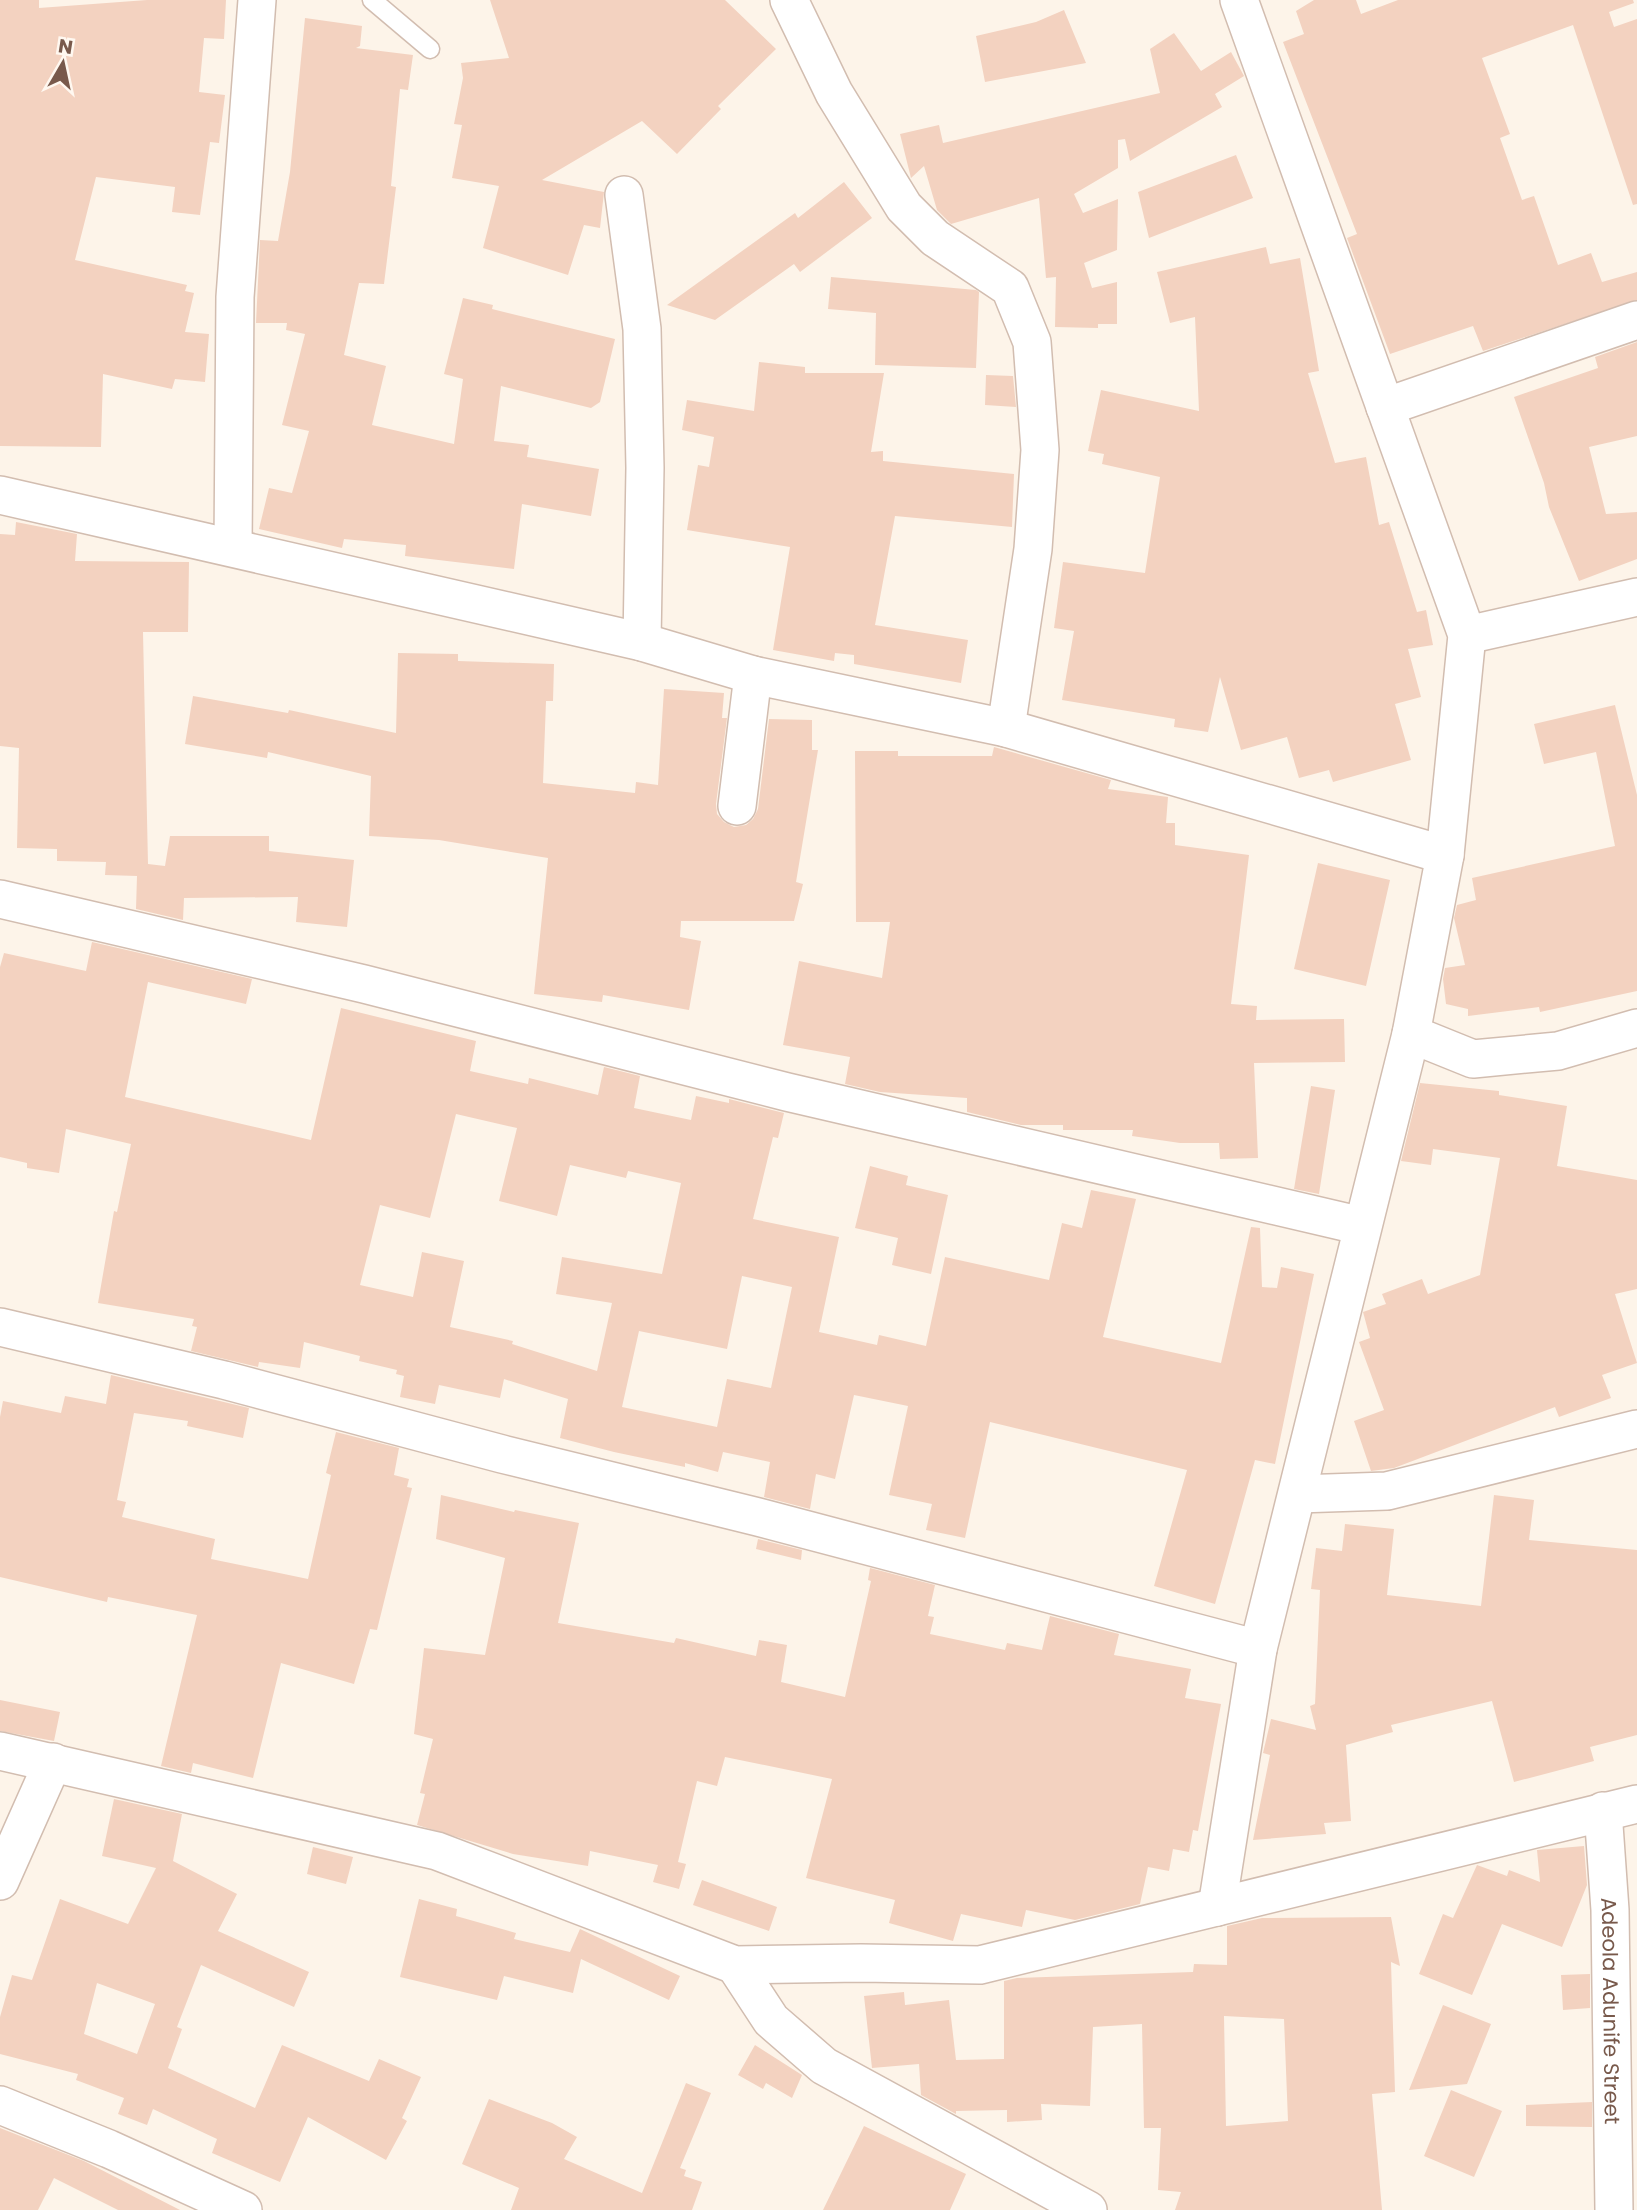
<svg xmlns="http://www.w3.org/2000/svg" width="1637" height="2210" font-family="Poppins,sans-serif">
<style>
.building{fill:#f3d2c0;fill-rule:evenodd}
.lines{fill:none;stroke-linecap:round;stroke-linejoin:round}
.service-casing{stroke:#d2bdb0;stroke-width:21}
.minor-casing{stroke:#d2bdb0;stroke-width:40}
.service{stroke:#fff;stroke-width:18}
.minor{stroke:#fff;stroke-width:37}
.labels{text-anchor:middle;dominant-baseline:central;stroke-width:5;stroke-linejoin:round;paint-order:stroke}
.street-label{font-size:21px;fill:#78594b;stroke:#fff8f0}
</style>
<rect width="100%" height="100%" fill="#fdf4e9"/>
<!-- building -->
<path class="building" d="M0 0H39V8L147 0H226L224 39 204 38 199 92 225 95 219 143 210 142 200 215 172 212 175 187 96 177 75 260 187 285 185 291 194 293 185 332 209 334 205 382 175 379 172 389 103 374 101 447 0 446Z
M490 0H725L776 49 718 106 721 109 677 154 642 121 542 180 604 192 600 228 584 225 568 275 483 248 499 186 452 178 462 125 454 124 463 78 461 63 509 58Z
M1314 0H1356L1361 14 1398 0H1633L1634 3 1609 12 1614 27 1637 19V204L1633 205 1573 25 1482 58 1510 134 1500 138 1522 200 1534 196 1558 265 1591 253 1602 282 1637 272V300L1483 351 1473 326 1390 354 1347 238 1357 234 1283 42 1304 34 1296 11Z
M1064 10 1086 63 985 82 976 36 1036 22Z
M305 18 362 26 360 46 356 48 413 55 408 90 400 89 391 186 396 187 384 284 359 283 344 355 386 366 372 425 454 444 463 379 444 374 463 298 493 305 492 309 615 339 600 402 591 408 501 386 494 441 529 445 527 457 599 469 591 516 522 504 514 569 405 556 406 545 344 539 342 548 259 529 269 488 292 493 309 431 282 425 305 334 286 330 287 323H256L260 240 278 241 290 172Z
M1174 33 1201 71 1231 52 1244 76 1215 94 1222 107 1130 161 1125 139 1118 140V168L1074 194 1083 213 1118 199 1117 250 1084 263 1092 288 1117 282V324H1098V328L1055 327 1056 277 1046 278 1039 198 951 224 937 210 924 166 911 178 900 134 939 125 943 143 1160 93 1150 49Z
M1236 155 1253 198 1149 238 1138 192Z
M844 182 872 218 800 272 794 264 715 320 667 305 795 213 798 218Z
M1266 247 1270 264 1300 258 1319 371 1308 373 1335 463 1366 457 1379 525 1389 522 1417 612 1426 610 1433 645 1408 649 1421 697 1395 704 1411 760 1333 782 1329 770 1299 778 1287 737 1241 750 1220 677 1208 732 1174 727 1175 719 1062 700 1074 631 1054 628 1063 562 1145 573 1160 477 1102 464 1104 454 1088 451 1101 390 1199 411 1195 317 1170 323 1157 272Z
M831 277 976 290 979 292 976 368 875 365 876 313 828 309Z
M1637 342V436L1589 447 1606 514 1637 512V559L1579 581 1549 507 1544 483 1514 397 1598 368 1595 357Z
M759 362 805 367V373H884L871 452 883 451V461L1014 474 1012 527 895 516 875 625 968 640 961 683 854 664V655L835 653 834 661 773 650 790 547 687 530 698 465 709 467 714 437 682 430 687 400 754 411Z
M986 375 1013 376 1016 407 985 405Z
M16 522 77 534 75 561 189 562 188 632H143L148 864 165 866 170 836H269V851L354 860 347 927 296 922 298 897 184 898 183 920 136 909 137 876 105 875 106 862 57 861V849L17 848 19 748 0 746V534L15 535Z
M398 653 458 654V661L554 664 553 701H546L543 783 635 793 636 782 658 785 664 689 724 693 722 718H727L716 804 717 814 724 822 734 827 746 825 753 819 758 809 769 719 812 720V750H818L796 882 803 884 794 921H681L680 937 701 941 689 1010 603 995 602 1002 534 994 548 858 439 840 369 836 371 776 268 752 267 758 185 744 193 696 288 713 289 710 396 733Z
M1615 705 1637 795V991L1540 1012 1539 1007 1468 1016V1009L1446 1004 1443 979 1445 968 1465 965 1454 918 1457 905 1476 900 1472 878 1615 846 1596 752 1544 764 1534 724Z
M994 747 1111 780 1108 789 1168 797 1166 823H1175V845L1249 855 1231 1004 1257 1006 1256 1020 1344 1019 1345 1062 1254 1063 1258 1158 1220 1159 1219 1143H1180L1132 1136 1133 1130H1063V1125H1021L967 1112V1098L880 1092 845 1084 850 1057 783 1045 799 961 882 978 890 922H856L855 751H898V756H992Z
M1318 863 1390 880 1366 986 1294 969Z
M92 942 252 979 246 1004 148 982 125 1097 311 1140 341 1008 476 1041 470 1071 528 1084 529 1078 598 1095 604 1067 640 1076 634 1108 691 1120 696 1096 729 1103V1099L784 1113 778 1138 773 1137 753 1219 839 1237 819 1332 877 1345 879 1335 926 1346 945 1257 1049 1280 1062 1223 1082 1228 1091 1190 1136 1199 1103 1337 1221 1363 1251 1227 1260 1228 1262 1287 1277 1288 1281 1267 1314 1274 1275 1464 1255 1460 1215 1604 1154 1586 1187 1470 990 1422 965 1538 926 1530 932 1504 889 1495 908 1406 854 1395 835 1479 816 1474 810 1509 764 1497 770 1462 723 1452 718 1472 685 1463V1467L614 1452 560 1438 568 1399 504 1379 500 1398 439 1385 435 1404 400 1397 404 1376 396 1374 397 1370 359 1361 360 1356 304 1342 300 1368 259 1362 258 1367 191 1351 197 1327 192 1326 194 1319 98 1303 114 1211 117 1212 131 1144 66 1129 59 1173 27 1168V1163L0 1157V967L4 953 86 971ZM456 1114 517 1128 499 1201 557 1216 570 1165 626 1178 628 1171 681 1183 662 1274 562 1257 556 1294 612 1303 597 1371 512 1344 513 1341 450 1327 464 1261 422 1252 413 1297 360 1285 380 1205 430 1218ZM742 1276 792 1287 771 1388 727 1379 717 1427 622 1407 639 1331 727 1349Z
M1420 1083 1499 1091V1095L1567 1106 1557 1166 1637 1180V1289L1615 1294 1637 1363 1602 1375 1611 1398 1559 1417 1555 1407 1394 1468 1371 1471 1354 1421 1384 1410 1359 1342 1370 1338 1363 1312 1386 1304 1382 1294 1422 1279 1428 1294 1480 1275 1500 1158 1433 1149 1431 1165 1401 1161Z
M1311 1086 1335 1090 1319 1194 1294 1189Z
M870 1166 908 1176 906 1185 948 1195 931 1274 892 1265 898 1238 855 1228Z
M111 1375 249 1408 243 1438 187 1426 188 1421 134 1413 117 1500 126 1502 122 1517 215 1539 211 1559 308 1579 331 1475 326 1473 336 1432 399 1448 394 1475 409 1479 407 1487 412 1488 377 1630 370 1629 354 1684 281 1663 253 1778 193 1763 191 1773 161 1766 197 1615 108 1597 107 1602 0 1577V1417L3 1401 61 1413 65 1396 106 1404Z
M441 1495 514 1512 515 1510 579 1523 558 1623 674 1643 676 1638 756 1656 759 1640 787 1645 781 1682 845 1697 871 1581 868 1580 870 1568 935 1585 928 1616 934 1617 930 1634 1005 1650 1007 1643 1042 1650 1050 1616 1119 1634 1114 1655 1191 1669 1185 1698 1221 1704 1198 1831 1193 1830 1189 1852 1173 1849 1169 1871 1148 1867 1140 1904 1075 1920 1026 1910 1022 1927 961 1914 953 1941 889 1923 895 1900 806 1878 832 1779 725 1757 717 1786 697 1781 678 1862 686 1864 679 1889 653 1882 658 1865 590 1851 588 1866 513 1854 417 1825 425 1794 420 1793 433 1739 414 1734 424 1648 485 1655 505 1558 436 1539Z
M1494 1495 1534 1500 1529 1540 1637 1550V1735L1590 1747 1594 1761 1514 1782 1492 1701 1391 1725 1393 1732 1346 1745 1351 1821 1324 1823 1326 1834 1253 1840 1270 1755 1263 1753 1271 1719 1316 1730 1310 1706 1315 1704 1320 1590 1311 1589 1316 1548 1342 1551 1345 1524 1394 1529 1387 1595 1481 1606Z
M758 1539 802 1550 801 1560 756 1549Z
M0 1700 60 1712 54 1741 0 1731Z
M114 1799 182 1814 173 1861 237 1894 218 1931 309 1972 294 2007 201 1965 177 2027 182 2029 168 2068 255 2108 282 2045 369 2081 379 2059 421 2077 402 2118 407 2121 386 2160 308 2117 280 2182 212 2153 217 2139 153 2109 147 2125 118 2114 124 2098 76 2080 78 2074 0 2054V2017L12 1975 32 1980 60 1899 128 1924 156 1868 102 1856ZM97 1983 155 2004 137 2054 84 2034Z
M1584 1846 1587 1885 1562 1947 1502 1924 1472 1995 1419 1974 1443 1914 1453 1918 1477 1865 1507 1876 1509 1870 1540 1882 1537 1850Z
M313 1847 353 1857 346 1884 307 1874Z
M702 1880 777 1907 769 1931 693 1905Z
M419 1899 457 1909 456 1916 516 1933 514 1939 570 1952 580 1929 680 1976 669 2000 581 1959 573 1993 504 1976 497 2000 400 1977Z
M1391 1917 1400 1966 1391 1962 1395 2092 1372 2094 1382 2210H1175L1181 2192 1158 2190 1161 2128H1144L1142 2024 1093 2027 1090 2106 1041 2104 1042 2120 1007 2122V2110L956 2111V2114L921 2095 919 2064 872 2068 864 1996 904 1992 905 2005 949 2000 956 2060 1004 2059V1981L1017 1978 1193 1972 1194 1964 1227 1965V1926L1262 1918ZM1224 2016 1284 2019 1288 2121 1226 2126Z
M1590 1974V2008L1563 2010 1561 1975Z
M1443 2005 1491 2024 1467 2084 1409 2090Z
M755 2045 802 2075 792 2098 766 2083 763 2089 738 2075Z
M686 2083 711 2093 680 2168 686 2170 684 2176 702 2182 692 2210H511L519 2188 462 2164 489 2099 552 2123 577 2137 564 2159 642 2193Z
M1451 2090 1502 2111 1474 2177 1424 2156Z
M1592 2102V2127L1526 2126V2105Z
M864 2126 966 2174 950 2210H823Z
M0 2128 84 2161 180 2210H118L54 2178 38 2210H0Z"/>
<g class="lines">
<defs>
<path id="service" d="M372 0 430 49"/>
<g id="minor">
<path d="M789 0 834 93 904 207 935 238 1010 288 1032 342 1040 450 1033 549 1006 728"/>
<path d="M624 195 642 329 645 468 642 642"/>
<path d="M1385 407 1637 320"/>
<path d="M0 495 642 642 753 675"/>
<path d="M233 547 235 297 257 0"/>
<path d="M1467 635 1637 597"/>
<path d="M737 806 753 675 1006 728 1445 855"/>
<path d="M0 899 364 984 787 1092 1362 1226"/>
<path d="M1411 1034 1473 1059 1558 1051 1637 1028"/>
<path d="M0 1327 224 1380 502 1454 758 1517 1258 1649"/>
<path d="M1298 1494 1387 1491 1637 1429"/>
<path d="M0 1751 437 1851 735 1965 861 1963 980 1965 1637 1804"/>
<path id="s1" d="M1603 1811 1610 1910 1614 2210"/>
<path d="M0 1881 53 1762"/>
<path d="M1217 1907 1258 1649 1411 1034 1445 855 1467 635 1239 0"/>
<path d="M735 1965 771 2020 824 2066 1088 2210"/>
<path d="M0 2105 109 2149 243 2210"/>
</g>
</defs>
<!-- service casing -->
<use href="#service" class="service-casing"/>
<!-- minor casing -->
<use href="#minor" class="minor-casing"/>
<!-- service -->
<use href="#service" class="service"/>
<!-- minor -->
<use href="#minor" class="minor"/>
</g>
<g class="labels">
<!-- street labels -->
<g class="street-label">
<text stroke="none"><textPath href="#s1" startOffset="200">Adeola Adunife Street</textPath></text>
</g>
</g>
<!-- north arrow -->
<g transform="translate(63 63) rotate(9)" stroke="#fff8f0" stroke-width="5" paint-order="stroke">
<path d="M0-5L12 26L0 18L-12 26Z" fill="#78594b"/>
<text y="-10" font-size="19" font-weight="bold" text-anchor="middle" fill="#78594b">N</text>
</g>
</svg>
